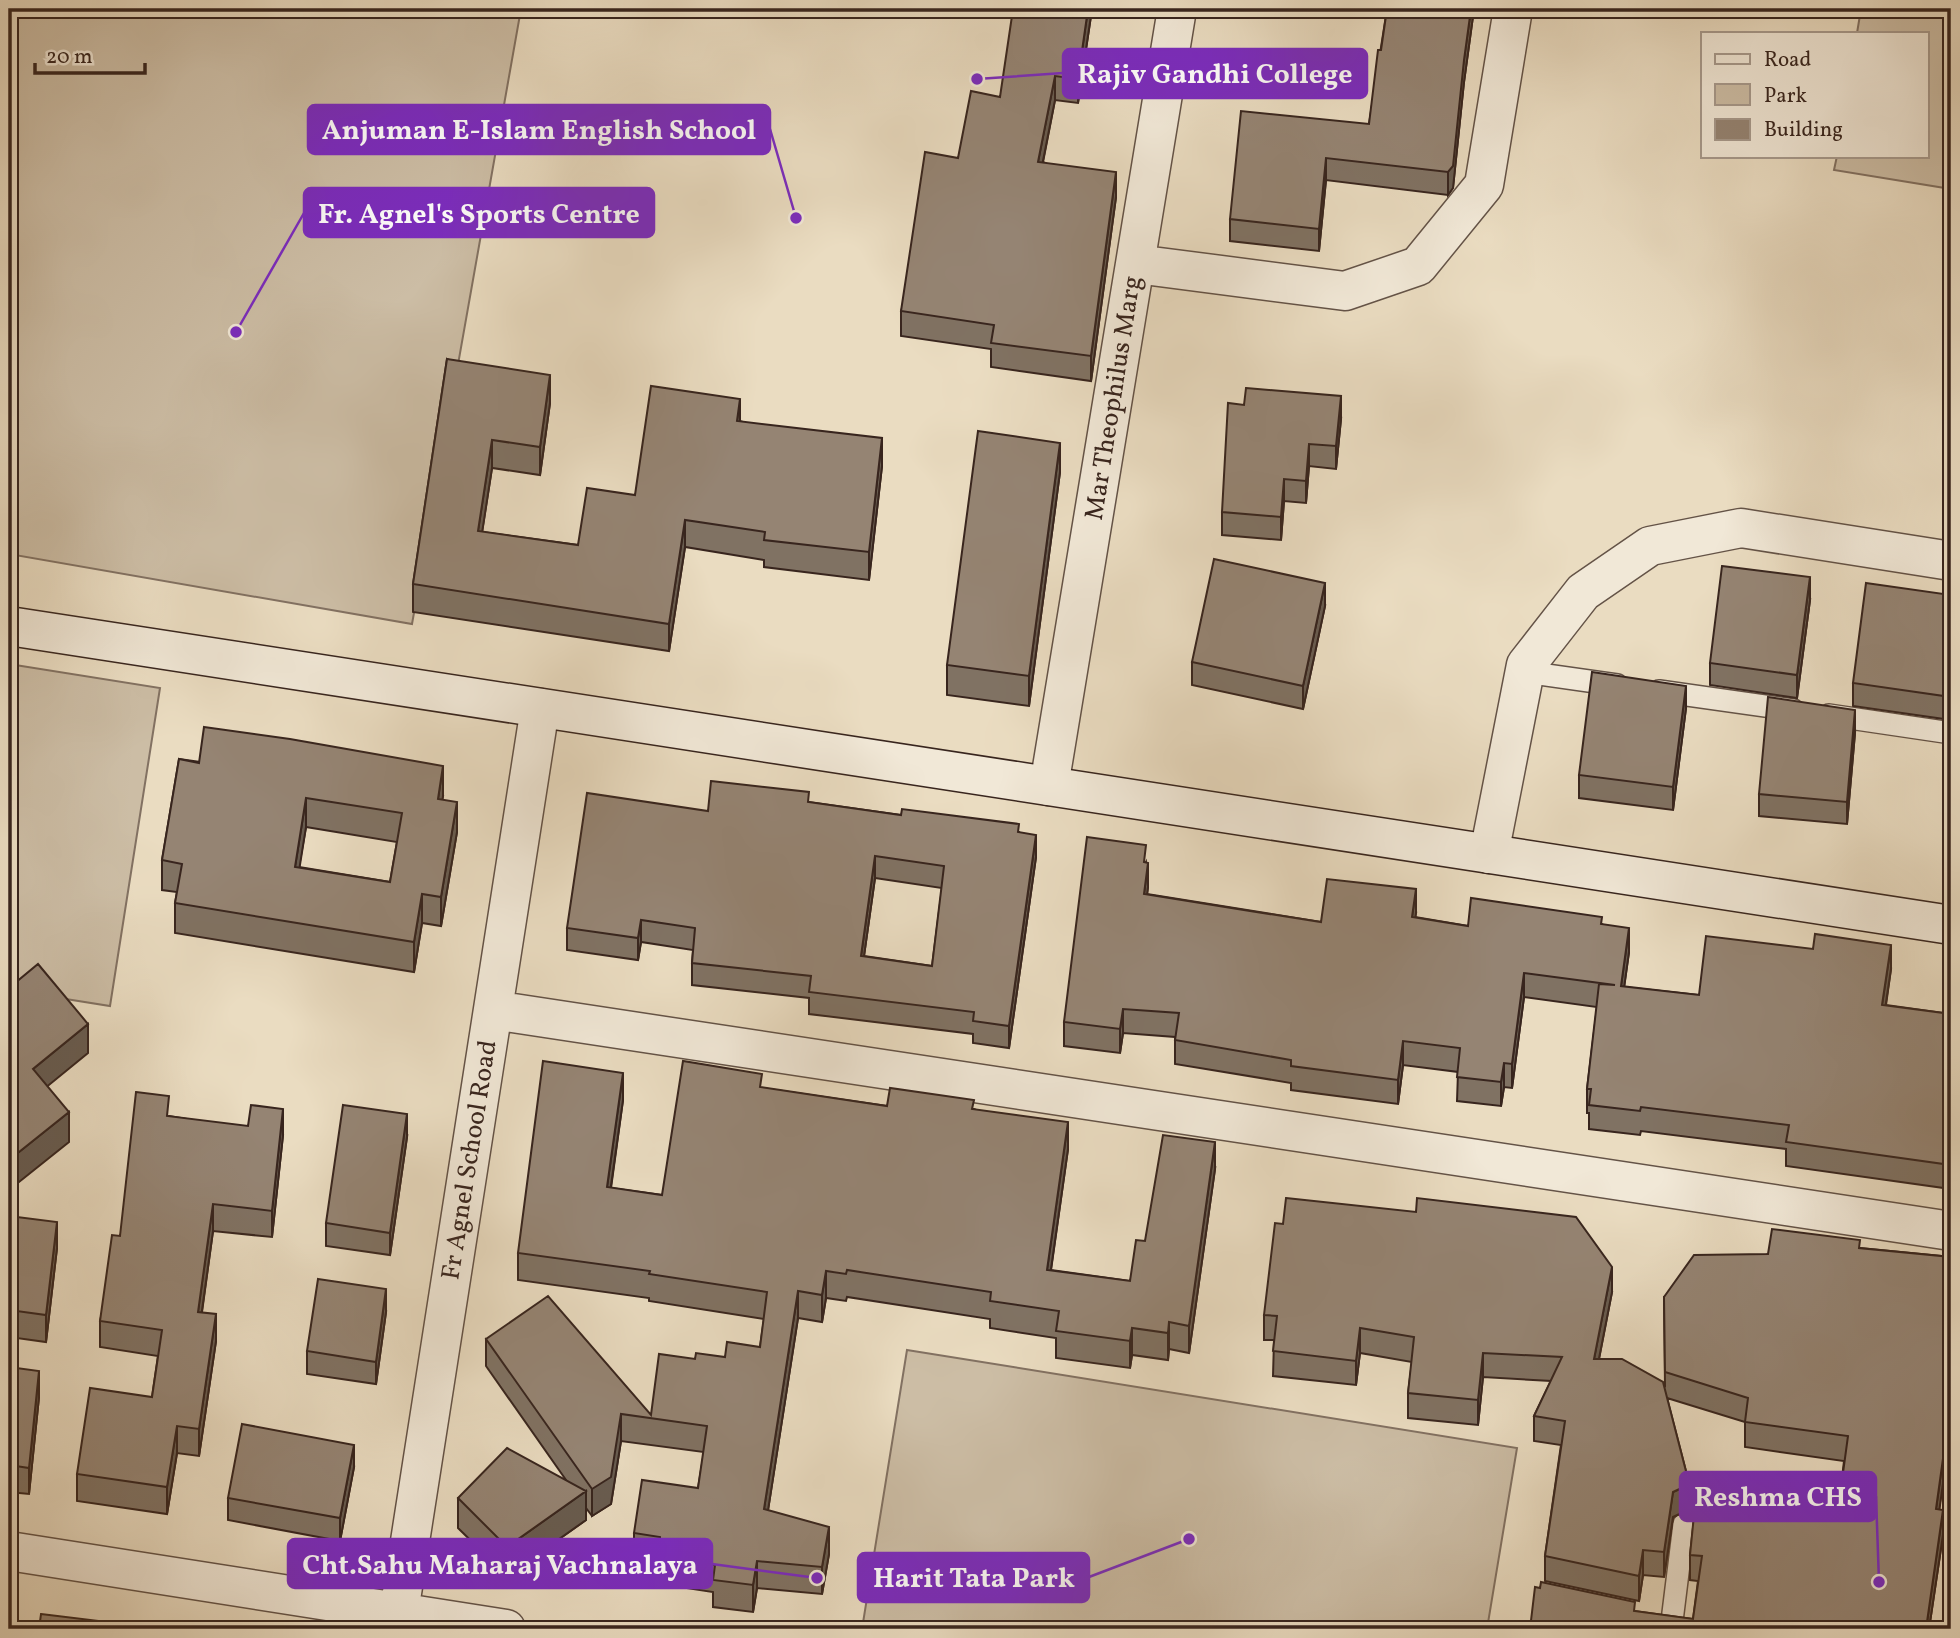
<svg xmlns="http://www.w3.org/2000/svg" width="1960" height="1638" font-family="Vollkorn,serif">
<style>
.green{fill:#ccbda5;stroke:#827162;stroke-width:2}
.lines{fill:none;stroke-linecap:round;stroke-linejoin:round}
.lane-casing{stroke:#645347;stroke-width:24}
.street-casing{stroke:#645347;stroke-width:41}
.secondary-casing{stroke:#38251e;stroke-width:41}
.lane{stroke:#f1e8d7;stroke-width:21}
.street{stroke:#f1e8d7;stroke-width:38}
.secondary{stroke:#f1e8d7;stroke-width:38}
.wall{fill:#807263;stroke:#38251e;stroke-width:2;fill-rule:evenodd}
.shaded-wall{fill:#685c50;stroke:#38251e;stroke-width:2}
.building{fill:#958473;stroke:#38251e;stroke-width:2;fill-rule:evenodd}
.labels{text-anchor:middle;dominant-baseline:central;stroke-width:5;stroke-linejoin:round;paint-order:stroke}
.street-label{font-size:26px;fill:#38251e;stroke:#f1e8d7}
.leader{fill:none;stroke:#7b2cbf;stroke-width:2.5}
.callout-dot{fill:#7b2cbf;stroke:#f1e8d7;stroke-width:2.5}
.callout{fill:#7b2cbf;stroke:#7b2cbf;stroke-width:2.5}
.callout-label{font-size:28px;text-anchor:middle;font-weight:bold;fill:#fff}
</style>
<rect width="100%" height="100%" fill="#eadcc1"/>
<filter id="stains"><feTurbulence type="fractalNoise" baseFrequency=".00286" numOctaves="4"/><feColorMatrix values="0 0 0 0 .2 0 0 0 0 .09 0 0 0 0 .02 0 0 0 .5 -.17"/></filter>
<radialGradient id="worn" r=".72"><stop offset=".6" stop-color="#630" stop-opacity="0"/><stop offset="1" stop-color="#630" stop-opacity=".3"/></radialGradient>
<!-- green -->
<path class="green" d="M9 9H521L412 624 9 554Z
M1861 9H1951V189L1834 170 1837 156H1927V33H1857Z
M9 664 160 688 110 1006 9 990Z
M907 1350 1517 1448 1487 1629H862Z"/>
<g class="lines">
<defs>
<path id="lane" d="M1525 672 1617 685
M1659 691 1793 710
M1829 715 1951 733
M1672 1621 1684 1524"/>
<path id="street" d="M1136 264 1345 291 1418 266 1484 185 1513 9
M1049 786 1177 9
M1489 854 1526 665 1583 592 1650 546 1741 528 1951 561
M493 1010 1951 1231
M9 1551 506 1629
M399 1612 540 708"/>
<path id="secondary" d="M9 626 1951 925"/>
</defs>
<!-- lane casing -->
<use href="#lane" class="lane-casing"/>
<!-- street casing -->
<use href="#street" class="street-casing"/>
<!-- secondary casing -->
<use href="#secondary" class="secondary-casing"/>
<!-- lane -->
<use href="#lane" class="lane"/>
<!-- street -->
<use href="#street" class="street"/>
<!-- secondary -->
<use href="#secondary" class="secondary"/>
</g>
<!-- wall -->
<path class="wall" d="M1092 9 1078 103 1055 100 1043 162 1116 197 1091 381 991 367V349L901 336V311L958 158 1000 97Z
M1387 9H1474L1464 82 1453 188 1448 195 1326 180 1319 251 1230 241V219L1369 124Z
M447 359 550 403 540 475 492 468 482 532 578 545 635 495 740 421 882 466 869 580 764 567V560L685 547 669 651 413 612V584Z
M1341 419 1336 469 1309 466 1306 503 1284 501 1281 540 1222 535V512Z
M1060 472 1029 706 947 695V665Z
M1951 595V720L1853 706V683Z
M1810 600 1797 698 1710 685V663Z
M1325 606 1303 709 1192 685V662Z
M1686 708 1673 810 1579 798V775Z
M1855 733 1847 824 1759 816V794Z
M179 759 443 796 442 800 457 832 441 926 422 923 414 972 175 933V903L177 892 162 890V860ZM306 827 397 842 390 882 299 867Z
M809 802 1019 832 1036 857 1009 1048 973 1043V1034L809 1014V998L692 985V963L693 950 641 942 638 960 567 950V928L708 811ZM875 878 942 888 932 966 864 956Z
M1146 862 1148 887 1147 894 1321 922 1416 913 1415 917 1468 926 1602 924 1629 952 1624 987 1699 995 1891 969 1886 1005 1951 1014V1189L1786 1166V1149L1641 1131 1640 1135 1589 1129V1113H1587V1089L1597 1007 1524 997 1512 1088 1504 1087 1501 1106 1457 1101 1458 1072 1403 1065 1398 1104 1291 1090V1083L1175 1064V1037L1123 1033 1120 1053 1064 1046V1022Z
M762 1088 887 1106 974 1109 1068 1149 1051 1270 1130 1281 1145 1241 1215 1169 1189 1353 1169 1349 1168 1360 1132 1355 1130 1368 1056 1358V1338L990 1328V1319L847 1297 846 1301 826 1298 822 1322 798 1318 768 1510 829 1554 822 1594 757 1588 753 1612 713 1607V1592L686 1588V1573L660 1570V1564L634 1560V1533L698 1488 704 1452 621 1441 611 1504 592 1516 586 1508V1520L507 1576 458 1528V1498L566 1480 486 1366V1339L651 1415 695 1359 725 1357 760 1347 764 1319 649 1301V1298L518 1280V1253L623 1100 611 1188 662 1195Z
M169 1116 283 1135 272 1237 213 1231 202 1312 216 1341 199 1456 177 1453 167 1514 77 1501V1474L152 1397 158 1356 100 1347V1321L120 1236Z
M407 1137 390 1255 326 1246V1223Z
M9 1216 57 1248 46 1342 9 1337Z
M1860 1248 1951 1257V1462H1946L1939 1509 1943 1535 1929 1629H1530L1635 1611 1693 1619 1698 1581 1690 1580V1555L1694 1518 1686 1511 1673 1517 1664 1577 1643 1575 1639 1601 1545 1581V1556L1561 1445 1534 1441V1416L1551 1381 1483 1377 1478 1425 1408 1418V1393L1412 1362 1360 1353 1356 1385 1273 1376 1274 1340H1264V1315L1612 1292 1599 1359 1665 1386 1664 1297 1768 1254ZM1667 1398 1745 1422V1447L1844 1461 1840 1495 1687 1475Z
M386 1312 376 1384 307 1374V1351Z
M9 1367 39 1397 29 1494 9 1492Z
M354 1467 340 1541 228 1520V1498Z"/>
<!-- shaded-wall -->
<path class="shaded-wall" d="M1088 9H1092L1078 103V79Z
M1471 9H1474L1464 82 1453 188 1448 195V172Z
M1055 76V100L1038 186V162Z
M1326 158V180L1319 251V229Z
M1116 172V197L1091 381V356Z
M550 375V403L540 475V447Z
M1341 396V419L1336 469V446Z
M740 399V427L737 421Z
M882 438V466L869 580V552Z
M492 440V468L478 559V531Z
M1060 443V472L1029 706V676Z
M1309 444V466L1306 503V481Z
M1284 479V501L1281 540V517Z
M685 520V547L669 651V624Z
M1810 577V600L1797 698V675Z
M1325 583V606L1303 709V686Z
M1686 686V708L1673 810V787Z
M1855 710V733L1847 824V802Z
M443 766V796L438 829V799Z
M306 798V827L295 896V867Z
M457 802V832L441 926V897Z
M1036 835V857L1009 1048V1026Z
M875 856V878L861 977V956Z
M1148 863V887L1144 918V894Z
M1416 889V913L1412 941V917Z
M422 894V923L414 972V942Z
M641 920V942L638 960V938Z
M1629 928V952L1621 1010V986Z
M1891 945V969L1882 1029V1005Z
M1524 973V997L1512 1088V1064Z
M1123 1009V1033L1120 1053V1029Z
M88 1024V1053L33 1098V1069Z
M1403 1041V1065L1398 1104V1080Z
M1504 1063V1087L1501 1106V1082Z
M623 1073V1100L607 1214V1187Z
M283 1109V1135L272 1237V1211Z
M69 1112V1142L9 1190V1160Z
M407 1114V1137L390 1255V1233Z
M1068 1122V1149L1047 1297V1270Z
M1215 1142V1169L1189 1353V1326Z
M213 1204V1231L198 1339V1312Z
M57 1222V1248L46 1342V1315Z
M1612 1267V1292L1594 1384V1359Z
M826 1271V1298L822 1322V1295Z
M386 1289V1312L376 1384V1362Z
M798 1291V1318L764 1536V1509Z
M216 1314V1341L199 1456V1429Z
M1169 1322V1349L1168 1360V1333Z
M1132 1328V1355L1130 1368V1341Z
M1360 1328V1353L1356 1385V1361Z
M1483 1353V1377L1478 1425V1400Z
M39 1371V1397L29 1494V1468Z
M621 1414V1441L611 1504 592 1516V1489Z
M177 1426V1453L167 1514V1487Z
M1946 1437V1462L1936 1534V1509Z
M354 1445V1467L340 1541V1518Z
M1686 1486V1511L1673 1517 1664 1577V1552L1673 1492Z
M586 1491V1520L507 1576V1547Z
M1943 1510V1535L1929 1629H1926Z
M829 1527V1554L822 1594V1567Z
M1643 1550V1575L1639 1601V1576Z
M757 1561V1588L753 1612V1585Z"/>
<!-- building -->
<path class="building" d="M1013 9H1088L1078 79 1055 76 1038 162 1116 172 1091 356 991 343 994 325 901 311 925 152 958 158 971 91 1000 97Z
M1387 9H1471L1464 60 1453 166 1448 172 1326 158 1319 229 1230 219 1241 111 1369 124 1378 50H1381Z
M447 359 550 375 540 447 492 440 478 531 578 545 587 488 635 495 651 386 740 399 737 421 882 438 869 552 764 540 765 532 685 520 669 624 413 584Z
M1246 388 1341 396 1336 446 1309 444 1306 481 1284 479 1281 517 1222 512 1228 403 1244 405Z
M978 431 1060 443 1029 676 947 665Z
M1214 559 1325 583 1303 686 1192 662Z
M1722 566 1810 577 1797 675 1710 663Z
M1866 583 1951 595V697L1853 683Z
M1592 672 1686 686 1673 787 1579 775Z
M1768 697 1855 710 1847 802 1759 794Z
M204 727 290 739 443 766 438 799 457 802 441 897 422 894 414 942 175 903 182 864 162 860 179 759 199 763ZM306 798 402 813 390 882 295 867Z
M711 781 809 792 808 802 901 815 902 809 1019 824 1018 832 1036 835 1009 1026 973 1021 974 1012 809 992 811 976 692 963 695 928 641 920 638 938 567 928 587 793 708 811ZM875 856 944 866 932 966 861 956Z
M1087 837 1146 845 1144 862 1148 863 1144 894 1250 911 1321 922 1327 879 1416 889 1412 917 1468 926 1471 898 1602 917 1601 924 1629 928 1621 986 1699 995 1706 936 1813 949 1815 934 1891 945 1882 1005 1951 1014V1165L1786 1142 1789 1125 1641 1107 1640 1111 1589 1105 1591 1089H1587L1599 984 1615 985 1524 973 1512 1064 1504 1063 1501 1082 1457 1077 1460 1048 1403 1041 1398 1080 1291 1066V1060L1175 1040 1179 1013 1123 1009 1120 1029 1064 1022Z
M38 964 88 1024 33 1069 69 1112 9 1160V988Z
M543 1061 623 1073 607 1187 662 1195 683 1061 762 1074 760 1087 887 1106 890 1088 974 1100 972 1109 1068 1122 1047 1270 1130 1281 1136 1240 1145 1241 1163 1135 1215 1142 1189 1326 1169 1322 1168 1333 1132 1328 1130 1341 1056 1331 1059 1311 990 1301 991 1292 847 1270 846 1274 826 1271 822 1295 798 1291 764 1509 829 1527 822 1567 757 1561 753 1585 713 1580 715 1565 686 1561 688 1547 660 1543V1537L634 1533 642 1480 698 1488 707 1426 621 1414 611 1477 592 1489 486 1339 548 1296 651 1415 659 1354 695 1359 696 1353 725 1357 727 1342 760 1347 767 1292 649 1274 650 1271 518 1253Z
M136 1092 169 1096 167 1116 248 1126 251 1105 283 1109 272 1211 213 1204 198 1312 216 1314 199 1429 177 1426 167 1487 77 1474 90 1388 152 1397 162 1330 100 1321 112 1235 120 1236Z
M343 1105 407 1114 390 1233 326 1223Z
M1286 1198 1416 1212 1417 1198 1576 1217 1612 1267 1594 1359H1622L1663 1382 1687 1475 1840 1495 1848 1436 1745 1422 1748 1398 1665 1372 1664 1297 1694 1255 1768 1254 1772 1229 1860 1240 1859 1248 1951 1257V1437H1946L1936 1509 1943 1510 1926 1629H1530L1535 1587 1540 1588 1541 1582 1635 1602 1634 1611 1693 1619 1702 1556 1690 1555 1696 1495 1686 1486 1673 1492 1664 1552 1643 1550 1639 1576 1545 1556 1565 1421 1534 1416 1562 1357 1483 1353 1478 1400 1408 1393 1414 1337 1360 1328 1356 1361 1273 1351 1277 1316 1264 1315 1275 1223 1283 1224Z
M9 1216 57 1222 46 1315 9 1310Z
M318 1279 386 1289 376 1362 307 1351Z
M9 1367 39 1371 29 1468 9 1465Z
M242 1424 354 1445 340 1518 228 1498Z
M507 1448 586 1491 507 1547 458 1498Z
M41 1614 124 1624 123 1629H39Z"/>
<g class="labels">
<!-- street labels -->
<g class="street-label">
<text transform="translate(1114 398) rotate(-81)">Mar Theophilus Marg</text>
<text transform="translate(470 1160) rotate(-81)">Fr Agnel School Road</text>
</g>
</g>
<!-- callouts -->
<path class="leader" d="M977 79L1063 73M796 218L770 129M236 332L304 213M1879 1582L1876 1496M817 1578L712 1564M1189 1539L1089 1577"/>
<g class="callout-dot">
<circle cx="977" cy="79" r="7"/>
<circle cx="796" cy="218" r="7"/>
<circle cx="236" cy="332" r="7"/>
<circle cx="1879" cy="1582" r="7"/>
<circle cx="817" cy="1578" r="7"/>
<circle cx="1189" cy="1539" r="7"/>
</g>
<g class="callout">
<rect x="1063" y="49" width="304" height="49" rx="7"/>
<rect x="308" y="105" width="462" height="49" rx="7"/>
<rect x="304" y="188" width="350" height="49" rx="7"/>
<rect x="1680" y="1472" width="196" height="49" rx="7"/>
<rect x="288" y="1539" width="424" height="49" rx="7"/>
<rect x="858" y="1553" width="231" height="49" rx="7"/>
</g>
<g class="callout-label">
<text x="1215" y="83">Rajiv Gandhi College</text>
<text x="539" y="139">Anjuman E-Islam English School</text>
<text x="479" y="223">Fr. Agnel's Sports Centre</text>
<text x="1778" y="1506">Reshma CHS</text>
<text x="500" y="1574">Cht.Sahu Maharaj Vachnalaya</text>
<text x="974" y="1587">Harit Tata Park</text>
</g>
<!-- margin -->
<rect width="1960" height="1638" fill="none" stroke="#eadcc1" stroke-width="35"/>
<rect x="10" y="10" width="1939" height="1617" fill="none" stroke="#38251e" stroke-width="3.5"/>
<rect x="18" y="18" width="1925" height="1603" fill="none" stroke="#38251e" stroke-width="2"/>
<!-- legend -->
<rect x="1701" y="32" width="228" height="126" fill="#f1e8d7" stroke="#a79a8d" stroke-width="2"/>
<rect x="1715" y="54" width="35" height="10" fill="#f1e8d7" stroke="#a79a8d" stroke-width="2"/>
<text x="1764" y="66" font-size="21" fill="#38251e">Road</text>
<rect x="1715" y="84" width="35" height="21" fill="#ccbda5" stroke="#a79a8d" stroke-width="2"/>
<text x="1764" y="102" font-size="21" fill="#38251e">Park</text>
<rect x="1715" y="119" width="35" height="21" fill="#958473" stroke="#a79a8d" stroke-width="2"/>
<text x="1764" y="136" font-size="21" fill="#38251e">Building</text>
<!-- scale -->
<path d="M35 63v10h110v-10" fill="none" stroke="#38251e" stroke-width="3.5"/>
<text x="46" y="63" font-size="21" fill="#38251e" stroke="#f1e8d7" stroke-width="5" paint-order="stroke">20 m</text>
<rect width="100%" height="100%" filter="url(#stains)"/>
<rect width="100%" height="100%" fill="url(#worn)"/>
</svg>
